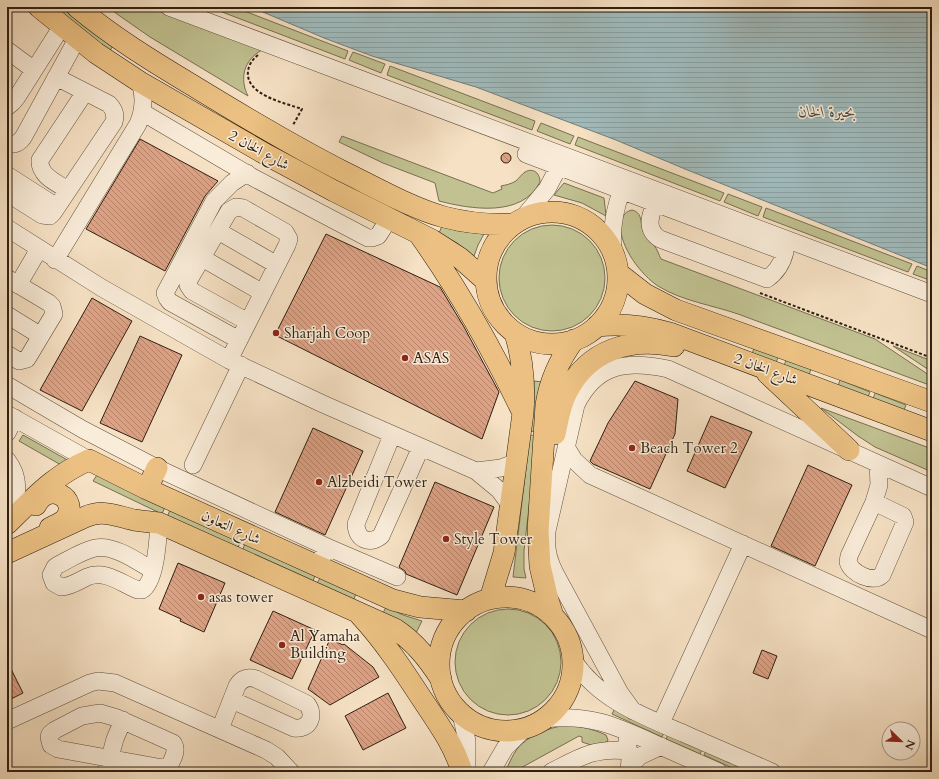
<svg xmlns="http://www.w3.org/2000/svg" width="939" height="779" font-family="Cardo,Amiri,serif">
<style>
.grass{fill:#c1c191;stroke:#787050}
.water{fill:url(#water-rules);stroke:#727d78}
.building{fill:url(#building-back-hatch);stroke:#2e1f10}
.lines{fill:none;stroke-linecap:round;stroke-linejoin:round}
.minor-casing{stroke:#60503d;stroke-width:18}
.major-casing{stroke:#2e1f10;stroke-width:22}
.path{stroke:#2e1f10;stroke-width:2;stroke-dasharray:3 2;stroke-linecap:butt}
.minor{stroke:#f9ecd9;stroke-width:17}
.major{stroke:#ebc082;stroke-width:21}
.poi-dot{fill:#8f2418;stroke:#f9ecd9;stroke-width:1.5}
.labels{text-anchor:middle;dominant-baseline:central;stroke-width:3;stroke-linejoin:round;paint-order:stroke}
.street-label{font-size:15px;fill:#2e1f10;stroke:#f9ecd9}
.poi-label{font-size:15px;fill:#2e1f10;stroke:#f9ecd9;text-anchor:start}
.water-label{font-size:16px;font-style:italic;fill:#504e44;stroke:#f9ecd9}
</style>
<defs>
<pattern id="water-rules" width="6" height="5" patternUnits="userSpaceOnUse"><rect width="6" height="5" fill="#a0bbbd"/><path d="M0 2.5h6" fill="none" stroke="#8aa0a1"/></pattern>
<pattern id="building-back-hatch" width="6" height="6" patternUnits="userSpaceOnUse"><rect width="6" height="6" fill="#dea285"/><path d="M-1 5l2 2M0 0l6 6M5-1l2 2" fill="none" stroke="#b4836b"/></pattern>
</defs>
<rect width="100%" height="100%" fill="#f6e1c4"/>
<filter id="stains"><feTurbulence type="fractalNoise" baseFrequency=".005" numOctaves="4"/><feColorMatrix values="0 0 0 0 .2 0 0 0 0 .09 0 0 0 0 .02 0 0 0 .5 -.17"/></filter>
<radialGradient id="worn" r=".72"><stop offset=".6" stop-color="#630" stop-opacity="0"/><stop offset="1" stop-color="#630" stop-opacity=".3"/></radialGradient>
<!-- grass -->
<path class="grass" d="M50 7H60L113 46 109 52Z
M107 7H148L262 50C244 60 239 78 248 96L150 37Z
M209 7H234L348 51 345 59Z
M353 52 385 64 381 73 349 60Z
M390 66 535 121 532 130 387 75Z
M541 123 574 136 570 144 537 131Z
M342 136 493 193 502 189 501 186C506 185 511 184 516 181 519 178 522 174 525 172 534 167 540 174 540 182 522 218 470 209 439 201L435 183 383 163 339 142Z
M578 137 724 193 720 201 575 145Z
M564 183 604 198 606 216 582 203 554 195Z
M728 194 762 207 758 216 724 202Z
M766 208 912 264 908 272 763 217Z
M632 210C644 213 639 224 644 233 646 238 651 240 654 245 657 249 659 255 661 259L875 339 932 377V386C867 362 803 338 738 314 712 305 682 301 658 286 642 276 619 246 621 226 622 218 623 212 632 210Z
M499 278a53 53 0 1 1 106 0a53 53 0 1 1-106 0Z
M442 226 458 231 484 234 478 245 474 256 457 243 439 233Z
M917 266 932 272V281L913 274Z
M893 346 932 361V372Z
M754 348 778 357 776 363 752 354Z
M786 360 811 369 809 375 784 366Z
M840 380 870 392 868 397 838 386Z
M534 381 543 382 537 432 530 431 534 398Z
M875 393 906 405 904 410 873 399Z
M821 408 932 449V472L875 447 858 436Z
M23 435 71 462 68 469 19 441Z
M530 435 537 436 524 551V569L526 578 513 577Z
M97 475 165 507 162 514 93 481Z
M170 510 241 542 237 549 167 517Z
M245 544 315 576 312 583 242 551Z
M320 578 356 594 353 601 316 585Z
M386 607 403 615 422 621 415 635 382 615Z
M455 662a53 53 0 1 1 106 0a53 53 0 1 1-106 0Z
M615 708 665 730 662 737 612 714Z
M566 725C580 726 593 729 606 735L608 740 607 742 591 745 582 742V737L579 736 517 770 518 772H505C509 764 512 756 517 749 528 735 549 728 566 725Z
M669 732 703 747 700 754 666 739Z
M707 749 742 765 739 771 704 755Z"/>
<!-- water -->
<path class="water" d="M251 7H932V268L685 169 616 140 476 87 372 56 324 38Z"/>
<!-- building -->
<path class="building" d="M140 139 218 181 205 196 165 271 86 229Z
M501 158a5 5 0 1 1 10 0a5 5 0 1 1-10 0Z
M326 234 440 287 464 327 499 392 482 439 275 335Z
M92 298 132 321 82 411 40 390Z
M140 336 182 355 142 442 100 423Z
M635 381 678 399 675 434 650 489 593 464 590 461 608 423Z
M711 416 752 432 725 488 687 471Z
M313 428 363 451 325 535 275 512Z
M808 465 852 485 815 566 771 546Z
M435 482 494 507 457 595 406 574 405 571 399 567Z
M178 563 225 583 204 632 180 621 181 619 159 609Z
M273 611 315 630 292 679 250 660Z
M330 639 343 645 344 644 373 667 379 677 330 705 308 689Z
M762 650 777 656 768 679 753 673Z
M7 661 23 693 7 701Z
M388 693 406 728 363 750 345 716Z"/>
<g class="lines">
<defs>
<path id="minor" d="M169 7 932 294
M7 50 34 70
M7 107 13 102 17 97 62 26
M142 112 254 178 368 238H372L378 236 389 219
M7 144C15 145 20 143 24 136L77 39
M526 154 655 203
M7 175 57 207
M68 190C57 183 39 176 40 160L85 92
M7 193 42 215 50 216 53 213 114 122C116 115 114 109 109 104L56 77
M655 203 785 252C782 264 777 272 767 279L660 239C645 229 650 216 655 203Z
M522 219 547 189 559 166
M7 228 102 288 229 360 323 404 476 471 499 490 511 506
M218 231 277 265
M613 252C611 230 614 210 622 190
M202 258 263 293
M55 260 138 124C144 110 145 97 140 82
M7 278 49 303 52 306 54 314 27 359 19 361 7 354
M18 285 39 249
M7 315 41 336
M239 340 170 302 167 298 165 293 214 201 232 183 247 173
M229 360C249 321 268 283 287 245L289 239 285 232 243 208 236 207 229 211 189 280 188 285 192 291 248 322
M7 385 82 429 157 468 327 547 318 566
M7 414 89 460
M7 433 15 418
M392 435 356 524C357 540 369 545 381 536L421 447
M566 447 574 460 590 475 932 630
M7 460C20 477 20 497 7 514
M193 465 241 365
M476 471 501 468 517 462
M874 502 903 516 905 522 882 575C873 584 851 573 848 562L849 556Z
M874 502 879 485 878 464
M327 547 397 577
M152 570C137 561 113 544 95 548 82 551 70 559 58 565L55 567 51 575 54 583 61 587C70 587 79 581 87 577 105 569 122 584 138 590H142C156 582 158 538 159 523
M573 660C599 700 643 716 685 734 714 747 743 759 772 772
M633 711 620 693 555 573C548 560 545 547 547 531L576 405C596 364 626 360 668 369L932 488
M100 713 117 718 173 743C178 750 173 759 169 766L163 768 58 749 51 745 49 737 50 734 55 730 82 716Z
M461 714 467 741V772
M544 719C591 713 618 727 660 746 680 755 699 763 719 772
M7 721 90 683 98 681 115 683 266 750 277 757 291 772
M661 723 743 544
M220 729 237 686C241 679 248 676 256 679L307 704C316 716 309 730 294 728L232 700
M627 741 630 759 629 772
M629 767 640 756 661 746
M106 772 115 739 123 720
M491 772 505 748 525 728
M551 772C580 757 595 747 629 751"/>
<path id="major" d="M39 7 96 53 140 82 267 155 334 191 432 240 460 258 486 281
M77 7C113 37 152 61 192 85 241 115 291 145 342 171 373 186 411 208 444 217 467 223 490 225 513 224
M486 278a66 66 0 1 1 132 0a66 66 0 1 1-132 0Z
M421 237C460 292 492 349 521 409
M618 273 645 294 676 310 932 402
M597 326C622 323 645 326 670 333L932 431
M767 373 849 450
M555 434C558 420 560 405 567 392 588 350 630 337 674 346
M147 489 157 468
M36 505C49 480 79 499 66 518 62 523 55 525 50 528
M7 524C34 498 54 475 89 460L147 489 393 600 420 607 466 611
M7 553 85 517C103 509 116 516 134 520 142 521 150 522 159 523L395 629C415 642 428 659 441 679
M439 664a67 67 0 1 1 134 0a67 67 0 1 1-134 0Z
M490 599 504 553 523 413C525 386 523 360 515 333
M360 615C384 641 403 670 422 699 438 723 454 745 462 772
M553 616 548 600 540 566 538 531 546 405C550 380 559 360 574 340"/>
</defs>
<!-- minor casing -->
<use href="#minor" class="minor-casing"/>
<!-- major casing -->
<use href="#major" class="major-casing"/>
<!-- path -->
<path class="path" d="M258 55C253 59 249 64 248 71 245 95 285 103 302 109L293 125
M760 293 932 358"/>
<!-- minor -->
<use href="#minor" class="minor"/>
<!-- major -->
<use href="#major" class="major"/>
</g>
<!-- markers -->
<g class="poi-dot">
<circle cx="276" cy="333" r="4"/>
<circle cx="405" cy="358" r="4"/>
<circle cx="632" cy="448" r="4"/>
<circle cx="319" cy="482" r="4"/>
<circle cx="446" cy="539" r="4"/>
<circle cx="201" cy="597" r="4"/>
<circle cx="282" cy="645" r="4"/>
</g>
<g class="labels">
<!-- street labels -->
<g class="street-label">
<text transform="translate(259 150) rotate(29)">شارع الخان 2</text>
<text transform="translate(766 369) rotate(20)">شارع الخان 2</text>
<text transform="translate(231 527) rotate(24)">شارع التعاون</text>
</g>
<!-- poi labels -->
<g class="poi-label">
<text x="284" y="333">Sharjah Coop</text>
<text x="413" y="358">ASAS</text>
<text x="640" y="448">Beach Tower 2</text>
<text x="327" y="482">Alzbeidi Tower</text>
<text x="454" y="539">Style Tower</text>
<text x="209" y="597">asas tower</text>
<text x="290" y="636">Al Yamaha<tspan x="290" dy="17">Building</tspan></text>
</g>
<!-- water labels -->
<g class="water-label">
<text x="827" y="112">بحيرة الخان</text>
</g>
</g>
<!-- margin -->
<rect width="939" height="779" fill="none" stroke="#f6e1c4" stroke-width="24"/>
<rect x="8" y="8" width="923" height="763" fill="none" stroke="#2e1f10" stroke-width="2"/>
<rect x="12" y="12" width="915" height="755" fill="none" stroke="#2e1f10"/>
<!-- north arrow -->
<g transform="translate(901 741) rotate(113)"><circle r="19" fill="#f9ecd9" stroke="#a89a89"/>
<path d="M0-3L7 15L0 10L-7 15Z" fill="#8f2418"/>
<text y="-6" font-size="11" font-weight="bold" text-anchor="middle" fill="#2e1f10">N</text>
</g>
<rect width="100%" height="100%" filter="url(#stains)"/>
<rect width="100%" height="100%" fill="url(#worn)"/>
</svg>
